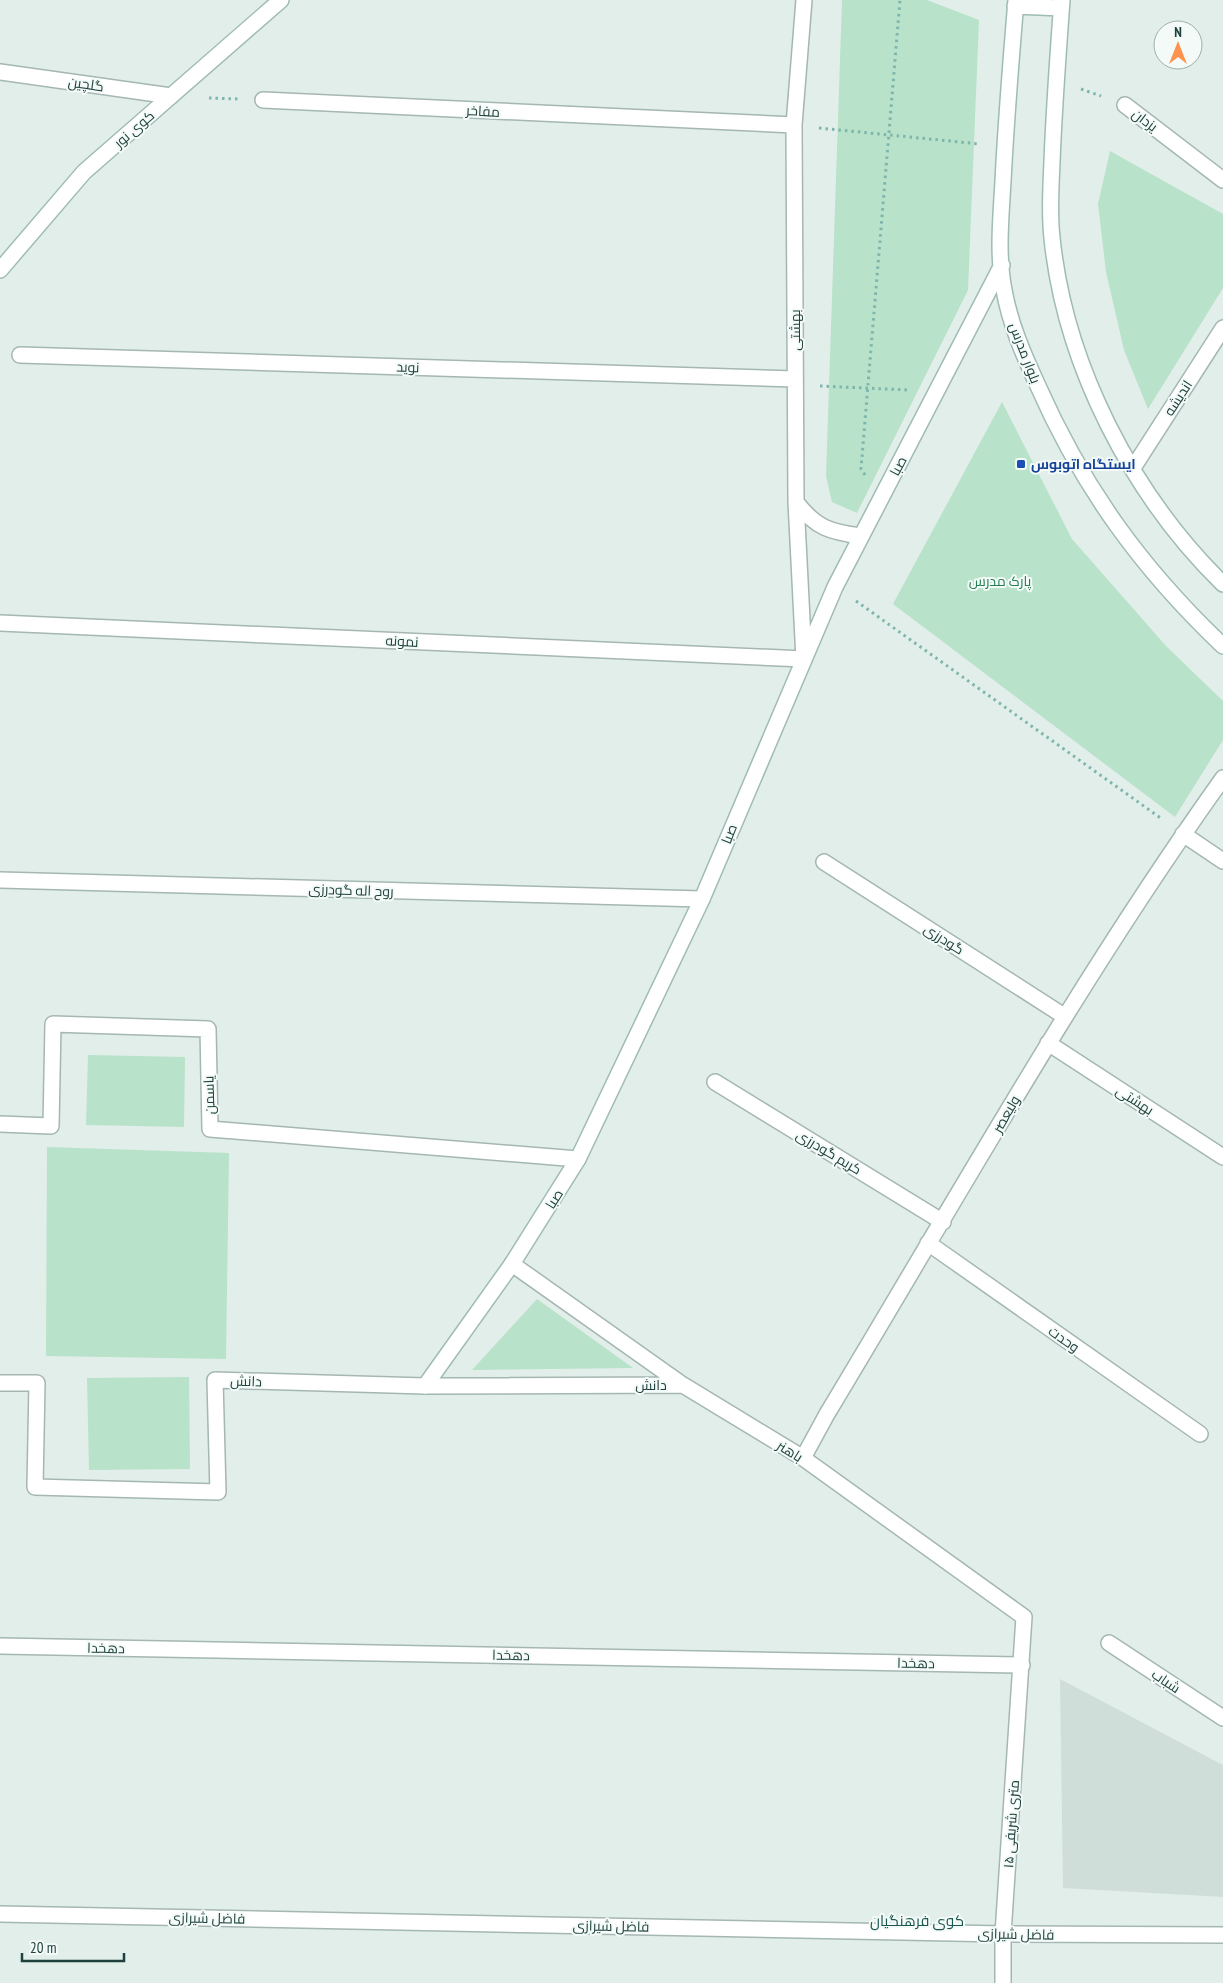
<svg xmlns="http://www.w3.org/2000/svg" width="1223" height="1983" font-family="'PT Sans Narrow',Cairo,sans-serif">
<style>
.built{fill:#d0ded9}
.green{fill:#b8e2c9}
.lines{fill:none;stroke-linecap:round;stroke-linejoin:round}
.street-casing{stroke:#a4b7b3;stroke-width:18}
.secondary-casing{stroke:#9fbbb5;stroke-width:18}
.path{stroke:#7eb5ac;stroke-width:3;stroke-dasharray:2.5 4;stroke-linecap:butt}
.street{stroke:#fff;stroke-width:15}
.secondary{stroke:#fff;stroke-width:15}
.transit-dot{fill:#1a4fb4;stroke:#f3faf7;stroke-width:2}
.labels{text-anchor:middle;dominant-baseline:central;stroke-width:4;stroke-linejoin:round;paint-order:stroke}
.street-label{font-size:14px;fill:#1f413d;stroke:#f3faf7}
.transit-label{font-size:14px;font-weight:bold;fill:#164399;stroke:#f3faf7;text-anchor:start}
.park-label{font-size:14px;fill:#247d53;stroke:#f3faf7}
.neighbourhood-label{font-size:15px;fill:#19564f;stroke:#f3faf7}
</style>
<rect width="100%" height="100%" fill="#e2eeea"/>
<!-- built -->
<path class="built" d="M1060 1679 1223 1765V1897L1063 1888Z"/>
<!-- green -->
<path class="green" d="M842 0H927L979 20 968 290 857 513 832 502 826 476Z
M1110 151 1223 214V288L1148 409 1124 350 1106 272 1098 204Z
M1002 402 1072 539 1166 646 1223 701V740L1175 817 893 604Z
M88 1055 185 1057 184 1127 86 1125Z
M47 1147 229 1153 226 1359 46 1356Z
M537 1299 633 1368 472 1370Z
M189 1377 190 1469 89 1470 87 1378Z"/>
<g class="lines">
<defs>
<path id="street" d="M0 72 171 96
M263 100 794 125
M1125 105 1223 180
M20 355 795 379
M1133 468 1223 328
M796 502C816 528 830 532 861 536
M0 623 804 659 796 502 794 125 804 0
M1183 834 1223 861
M824 862 1064 1016
M0 880 702 899
M1048 1043 1223 1157
M715 1082 943 1222
M0 1124 51 1126 53 1024 208 1029 210 1129 578 1159
M928 1243 1200 1434
M512 1264 683 1385 803 1458 1024 1617 1003 1934V1983
M0 1383H37L35 1487 218 1492 215 1380 425 1386 683 1385
M803 1458 827 1414C956 1200 1078 981 1223 778
M1109 1643 1223 1718
M0 1646 1022 1665
M0 1914 1003 1934 1223 1935"/>
<path id="secondary" d="M1016 0C1011 60 1006 121 1003 181 1001 217 997 255 1004 290 1010 324 1024 356 1038 386 1083 488 1142 569 1223 646
M1062 0C1058 54 1054 108 1052 162 1051 187 1049 213 1052 238 1065 365 1132 495 1223 584
M1015 6 1061 8
M0 270 84 172 281 0
M425 1386 512 1264 578 1159 702 899 835 587 1002 265"/>
</defs>
<!-- street casing -->
<use href="#street" class="street-casing"/>
<!-- secondary casing -->
<use href="#secondary" class="secondary-casing"/>
<!-- path -->
<path class="path" d="M1081 89 1101 96
M209 98 240 99
M819 128 980 144
M820 386 909 390
M865 475 861 469 900 0
M856 601 1162 819"/>
<!-- street -->
<use href="#street" class="street"/>
<!-- secondary -->
<use href="#secondary" class="secondary"/>
</g>
<!-- markers -->
<rect class="transit-dot" x="1016" y="459" width="10" height="10" rx="2.5"/>
<g class="labels">
<!-- street labels -->
<g class="street-label">
<text transform="translate(86 84) rotate(8)">گلچین</text>
<text transform="translate(483 111) rotate(3)">مفاخر</text>
<text transform="translate(1145 120) rotate(37)">یزدان</text>
<text transform="translate(134 129) rotate(-41)">کوی نور</text>
<text transform="translate(795 330) rotate(-90)">بهشتی</text>
<text transform="translate(1025 353) rotate(69)">بلوار مدرس</text>
<text transform="translate(408 367) rotate(2)">نوید</text>
<text transform="translate(1178 398) rotate(-57)">اندیشه</text>
<text transform="translate(898 466) rotate(-62)">صبا</text>
<text transform="translate(402 641) rotate(3)">نمونه</text>
<text transform="translate(729 834) rotate(-68)">صبا</text>
<text transform="translate(351 890) rotate(2)">روح اله گودرزی</text>
<text transform="translate(944 939) rotate(33)">گودرزی</text>
<text transform="translate(209 1095) rotate(-92)">یاسمن</text>
<text transform="translate(1135 1100) rotate(33)">بهشتی</text>
<text transform="translate(1006 1114) rotate(-60)">ولیعصر</text>
<text transform="translate(829 1152) rotate(31)">کریم گودرزی</text>
<text transform="translate(554 1199) rotate(-58)">صبا</text>
<text transform="translate(1064 1339) rotate(35)">وحدت</text>
<text transform="translate(246 1381) rotate(2)">دانش</text>
<text x="651" y="1385">دانش</text>
<text transform="translate(790 1451) rotate(32)">باهنر</text>
<text transform="translate(106 1648) rotate(1)">دهخدا</text>
<text transform="translate(511 1655) rotate(1)">دهخدا</text>
<text transform="translate(916 1663) rotate(1)">دهخدا</text>
<text transform="translate(1166 1681) rotate(34)">شباب</text>
<text transform="translate(1011 1824) rotate(-86)">۱۵ متری شریفی</text>
<text transform="translate(207 1918) rotate(1)">فاضل شیرازی</text>
<text transform="translate(611 1926) rotate(1)">فاضل شیرازی</text>
<text transform="translate(1016 1934) rotate(1)">فاضل شیرازی</text>
</g>
<!-- transit labels -->
<g class="transit-label">
<text x="1031" y="464">ایستگاه اتوبوس</text>
</g>
<!-- park labels -->
<g class="park-label">
<text x="1000" y="581">پارک مدرس</text>
</g>
<!-- neighbourhood labels -->
<g class="neighbourhood-label">
<text x="917" y="1920">کوی فرهنگیان</text>
</g>
</g>
<!-- north arrow -->
<g transform="translate(1178 45)"><circle r="24" fill="#f3faf7" stroke="#9eb0ad"/>
<path d="M0-4L9 19L0 12L-9 19Z" fill="#ff924f"/>
<text y="-8" font-size="14" font-weight="bold" text-anchor="middle" fill="#1f413d">N</text>
</g>
<!-- scale -->
<path d="M22 1953v8h102v-8" fill="none" stroke="#1f413d" stroke-width="2.5"/>
<text x="30" y="1953" font-size="15" fill="#1f413d" stroke="#f3faf7" stroke-width="4" paint-order="stroke">20 m</text>
</svg>
